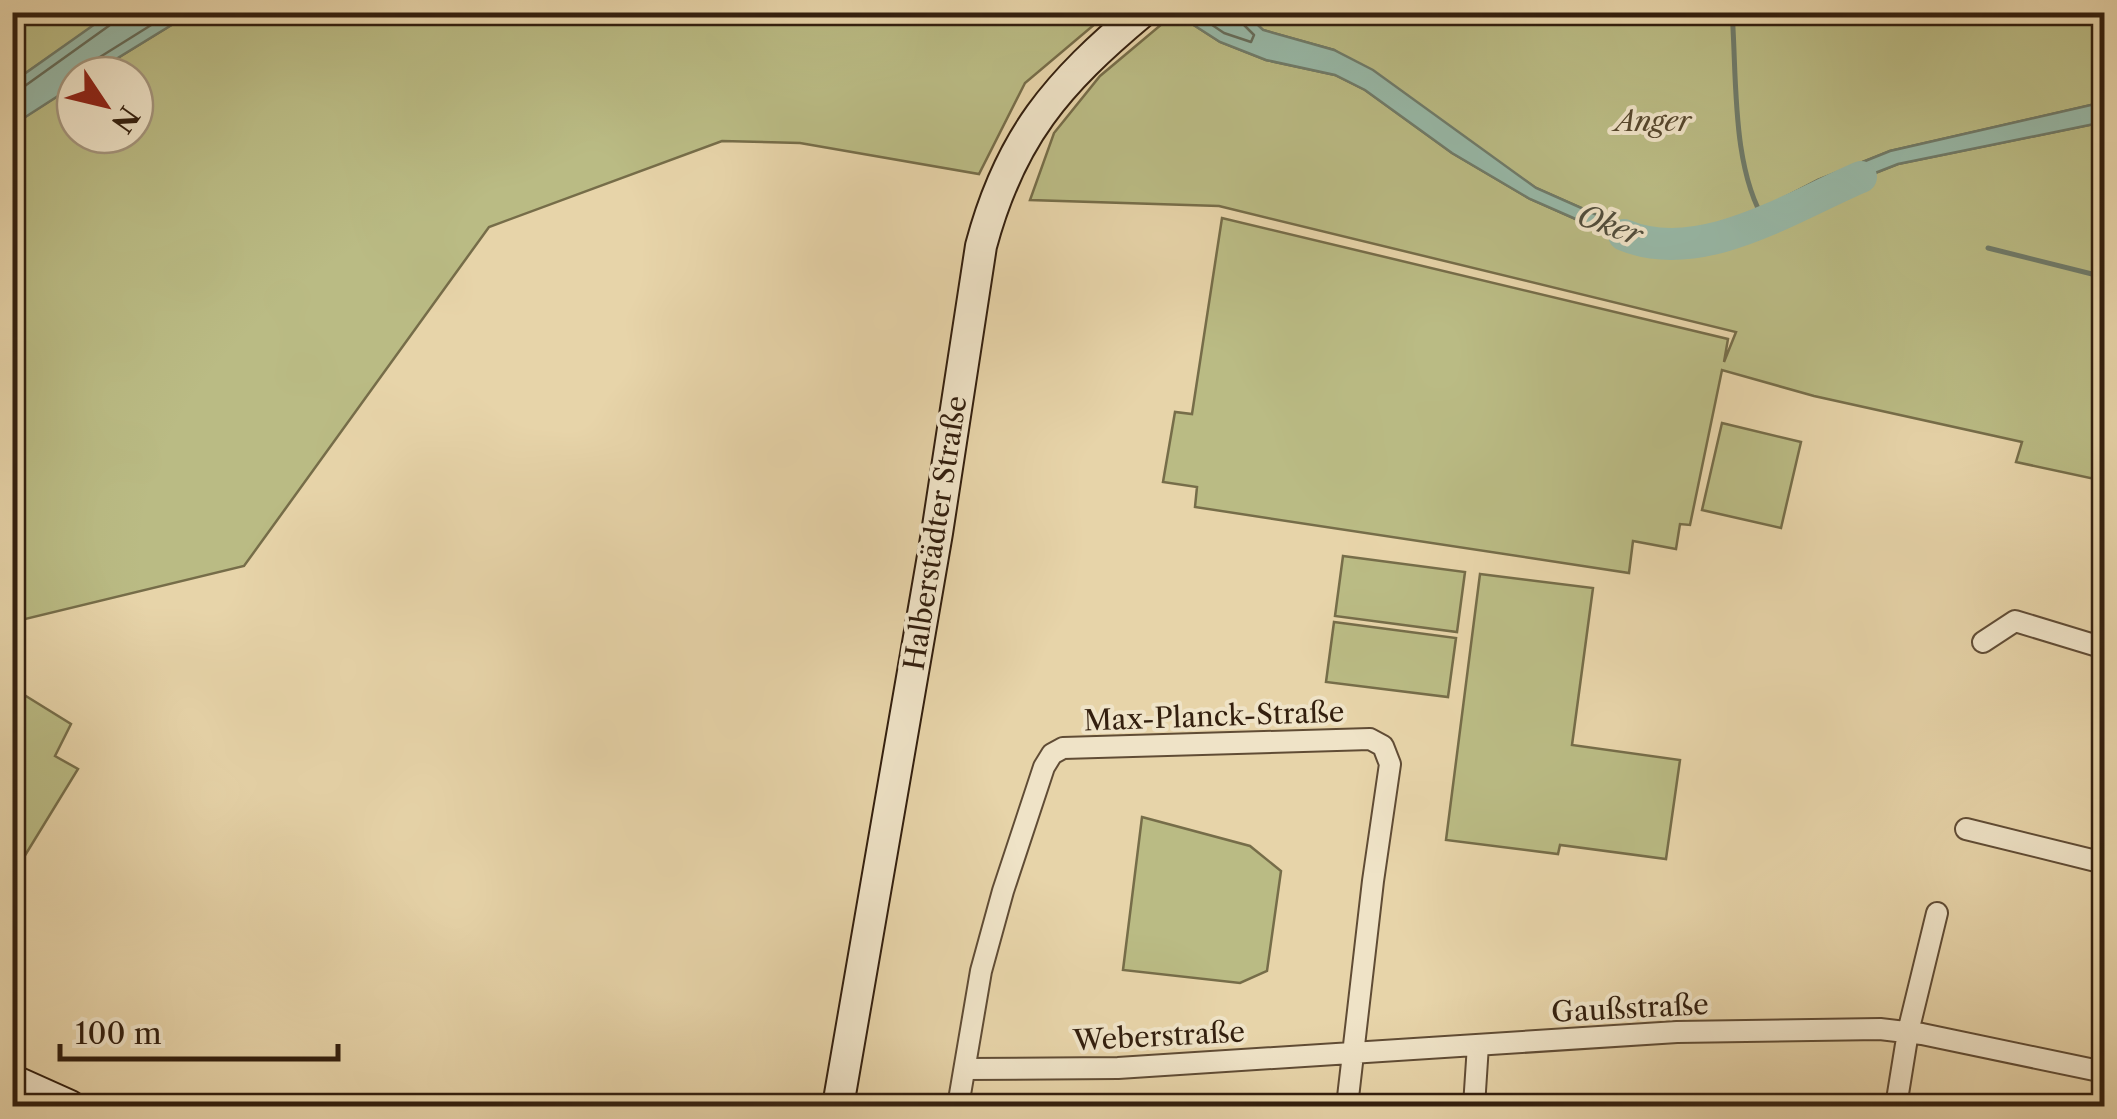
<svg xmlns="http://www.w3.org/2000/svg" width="2117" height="1119" font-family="'Libre Caslon Text',serif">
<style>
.green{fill:#babb84;stroke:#766d49;stroke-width:2.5}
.water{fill:#97b8a7;stroke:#6f7b6a;stroke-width:2.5}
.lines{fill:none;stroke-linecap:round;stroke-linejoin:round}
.shore{stroke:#656c5a;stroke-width:2.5}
.stream{stroke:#6f7b6a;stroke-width:5}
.river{stroke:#97b8a7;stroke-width:32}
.street-casing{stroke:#604c35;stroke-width:24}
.secondary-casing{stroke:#331f0e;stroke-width:34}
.street{stroke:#efe3c7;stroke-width:20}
.secondary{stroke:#efe3c7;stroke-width:30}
.labels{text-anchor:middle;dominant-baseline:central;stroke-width:8;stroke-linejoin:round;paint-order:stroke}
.park-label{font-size:28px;font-style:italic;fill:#55462c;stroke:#efe3c7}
.street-label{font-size:28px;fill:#331f0e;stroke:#efe3c7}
.water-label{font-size:30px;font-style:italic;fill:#514d3c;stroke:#efe3c7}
</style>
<rect width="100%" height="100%" fill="#e7d4a9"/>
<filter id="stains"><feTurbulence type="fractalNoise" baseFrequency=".002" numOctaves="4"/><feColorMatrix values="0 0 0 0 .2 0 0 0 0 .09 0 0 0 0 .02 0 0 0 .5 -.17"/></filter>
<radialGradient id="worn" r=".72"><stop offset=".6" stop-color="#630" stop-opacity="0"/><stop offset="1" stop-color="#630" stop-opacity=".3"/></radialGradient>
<!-- green -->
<path class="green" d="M12 13H112L13 82Z
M191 13H1108L1025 83 979 174 800 143 722 141 489 227 244 566 13 622 12 125 75 85V135H135V75H90Z
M1175 13 1220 42 1266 60 1335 75 1365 90 1452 153 1530 199 1618 238 1757 226 1819 195 1898 164 2104 122V481L2016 462 2022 442 1814 396 1722 370 1690 525 1680 524 1676 549 1633 541 1629 573 1195 507 1197 487 1163 482 1175 412 1192 414 1222 218 1728 339 1724 362 1736 332 1219 206 1030 200 1054 133 1100 76Z
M1245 13H2104V102L1890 151 1818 180 1758 211 1709 227 1663 233 1624 227 1536 188 1334 50 1263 30Z
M1722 423 1801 442 1781 528 1702 510Z
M1343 556 1465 572 1457 632 1335 616Z
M1480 574 1593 588 1572 745 1680 760 1666 859 1560 845 1558 854 1446 840Z
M1334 622 1456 638 1448 697 1326 682Z
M13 688 71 724 55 756 78 769 13 875Z
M1142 817 1250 846 1281 871 1267 971 1240 983 1123 970Z"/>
<!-- water -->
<path class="water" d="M112 12 191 13 90 75H75V85L13 125V82Z
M1175 13H1245L1263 30 1334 50 1373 70 1536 188 1624 227 1663 233 1709 227 1758 211 1818 180 1890 151 2104 102V122L1898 164 1819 195 1757 226 1657 244 1619 238 1530 199 1452 153 1365 90 1335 75 1266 60 1220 42Z"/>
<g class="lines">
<!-- shore -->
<path class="shore" d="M1193 12 1224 33 1251 42 1254 35 1241 22 1239 12
M86 75 92 62 172 12
M12 90 22 88 110 25 115 12"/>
<!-- stream -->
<path class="stream" d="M1732 12C1737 76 1731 168 1766 223
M1988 248 2104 277"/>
<!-- river -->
<path class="river" d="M1624 235C1701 267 1792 206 1861 177"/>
<defs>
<path id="street" d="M1983 642 2015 621 2104 648
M1966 829 2104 863
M965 1069 1118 1068 1677 1032 1880 1029 1922 1034 2104 1072
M958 1106 981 971 1003 891 1044 767 1052 754 1063 748 1370 739 1383 746 1390 764 1373 881 1347 1106
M1474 1106 1478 1045
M1896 1106 1908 1032 1937 913"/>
<path id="secondary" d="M12 1080 70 1106
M838 1106 937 533 981 246C1010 137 1057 83 1142 12"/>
</defs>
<!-- street casing -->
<use href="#street" class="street-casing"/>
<!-- secondary casing -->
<use href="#secondary" class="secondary-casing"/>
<!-- street -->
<use href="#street" class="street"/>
<!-- secondary -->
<use href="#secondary" class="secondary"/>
</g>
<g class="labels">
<!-- park labels -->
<g class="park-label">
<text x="1653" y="121">Anger</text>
</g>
<!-- street labels -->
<g class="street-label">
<text transform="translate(935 533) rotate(-81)">Halberstädter Straße</text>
<text transform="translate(1214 716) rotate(-2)">Max-Planck-Straße</text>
<text transform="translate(1630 1008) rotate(-3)">Gaußstraße</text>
<text transform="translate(1159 1036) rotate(-3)">Weberstraße</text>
</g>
<!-- water labels -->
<g class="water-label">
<text transform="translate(1610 225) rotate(20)">Oker</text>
</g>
</g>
<!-- margin -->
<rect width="2117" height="1119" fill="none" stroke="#e7d4a9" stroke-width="50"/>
<rect x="15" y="15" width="2087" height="1089" fill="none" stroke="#331f0e" stroke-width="5"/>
<rect x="25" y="25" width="2067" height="1069" fill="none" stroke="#331f0e" stroke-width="2.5"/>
<!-- north arrow -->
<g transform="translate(105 105) rotate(125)"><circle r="48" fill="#efe3c7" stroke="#a4957d" stroke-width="2.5"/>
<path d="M0-8L18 38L0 25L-18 38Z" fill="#8f2418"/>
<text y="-15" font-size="28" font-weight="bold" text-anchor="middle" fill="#331f0e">N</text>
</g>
<!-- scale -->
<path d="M60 1044v15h278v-15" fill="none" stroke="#331f0e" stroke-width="5"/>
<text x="75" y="1044" font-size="30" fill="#331f0e" stroke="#efe3c7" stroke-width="8" paint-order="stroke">100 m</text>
<rect width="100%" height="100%" filter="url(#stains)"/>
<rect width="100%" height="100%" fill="url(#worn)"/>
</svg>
